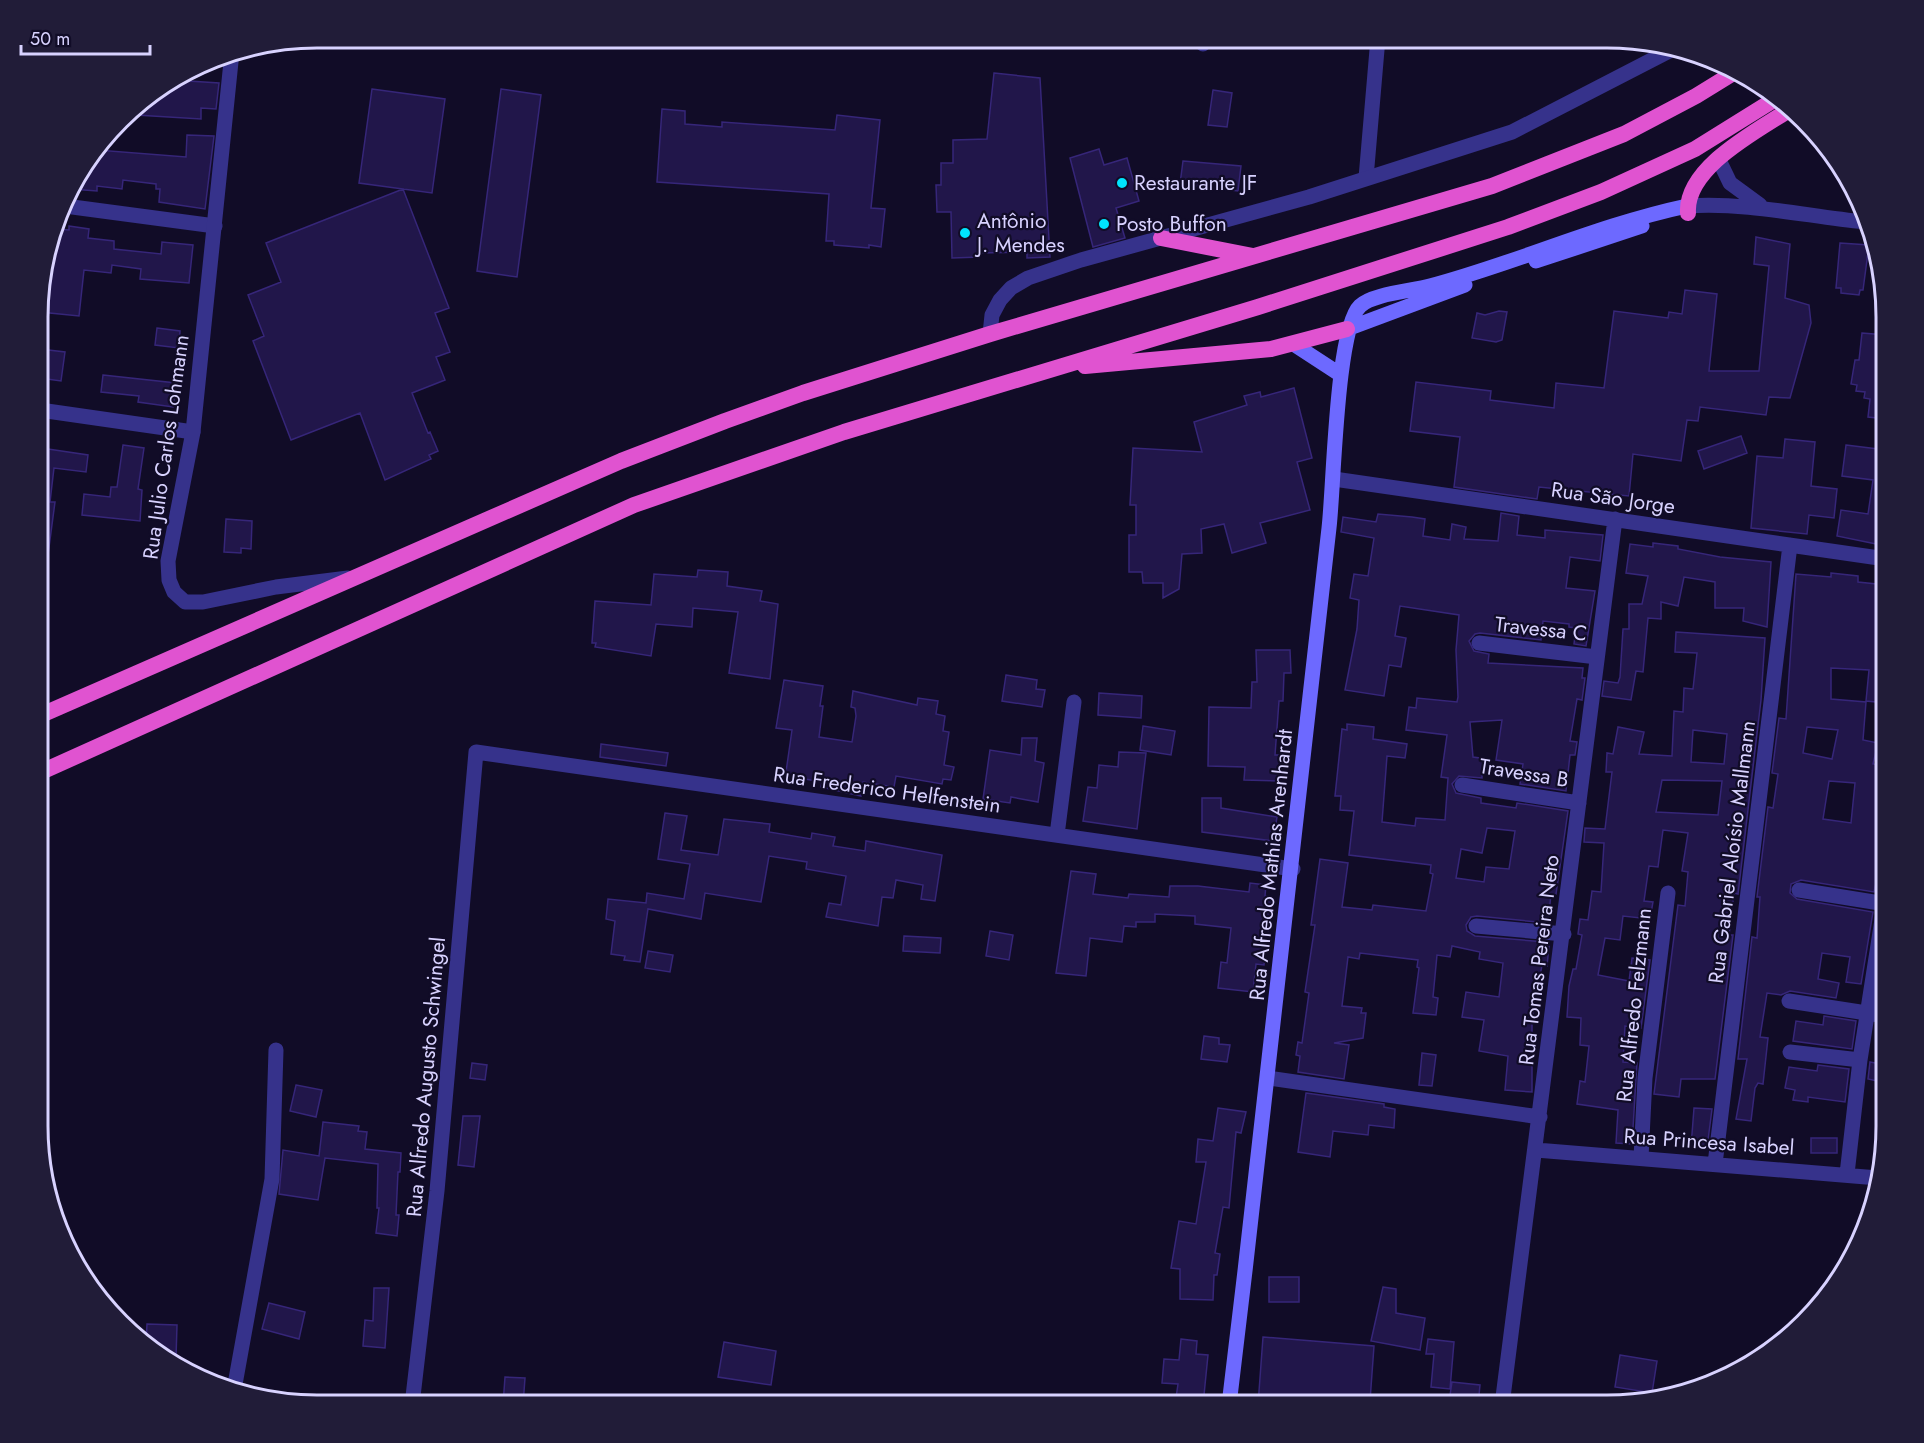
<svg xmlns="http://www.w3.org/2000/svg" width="1924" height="1443" font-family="Jost,sans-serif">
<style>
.building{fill:#21164a;stroke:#362679;stroke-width:1.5;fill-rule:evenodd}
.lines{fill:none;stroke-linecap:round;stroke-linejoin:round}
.minor{stroke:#36328b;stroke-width:15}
.tertiary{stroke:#36328b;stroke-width:15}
.secondary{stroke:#6d69ff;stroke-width:15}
.trunk{stroke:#e053d0;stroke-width:16}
.poi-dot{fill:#00e4fd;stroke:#110c27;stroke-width:2}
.labels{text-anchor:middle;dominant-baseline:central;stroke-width:4.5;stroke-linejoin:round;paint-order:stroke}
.poi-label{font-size:21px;fill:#d8d2ff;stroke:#110c27;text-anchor:start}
.street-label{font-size:21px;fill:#d8d2ff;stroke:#110c27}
.rim{fill:none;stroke:#d8d2ff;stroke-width:3}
</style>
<rect width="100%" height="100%" fill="#110c27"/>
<!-- building -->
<path class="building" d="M994 73 1040 78 1050 257 1027 258V252L979 253 980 257 952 258 951 212H937L936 185H941V163H953V140L987 139Z
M190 74 189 81 219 83 216 109 201 108V119L136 115 137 104Z
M372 89 445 99 432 193 359 183Z
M501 89 541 95 517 277 477 271Z
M1213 90 1232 93 1227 127 1208 125Z
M662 109 685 111V124L722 127V122L835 130 837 115 880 120 871 208 885 209 881 247 869 245V248L834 245V241H826L829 194 657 182Z
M187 135 214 136 205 209 159 202 160 189H156V184L123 180 122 189 97 186V191L71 189 75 178 97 150 186 157Z
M1099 149 1104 165 1127 158 1139 201 1116 208 1125 238 1093 247 1070 158Z
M1183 161 1241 166 1238 191 1180 184Z
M403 189 449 308 435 313 450 352 436 357 445 380 412 393 428 433 430 432 438 451 429 455 431 459 385 480 360 413 291 440 253 341 264 336 248 295 281 282 266 243Z
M69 226 89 229 88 238 114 241V249L161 254 162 242 193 245 189 283 140 279 141 269 112 265 111 273 84 270 79 316 40 312 42 288 50 289 57 229 69 230Z
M1756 237 1790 244 1785 298 1809 305 1811 323 1790 398 1769 397 1766 415 1700 407 1698 421 1687 420 1681 461 1633 454 1629 496 1539 487 1537 499 1454 487 1460 437 1410 431 1416 382 1491 391 1490 400 1554 408 1556 383 1604 388 1614 311 1668 318 1669 312 1682 314 1685 290 1717 294 1709 371H1759L1769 266 1754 264Z
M1840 243 1869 245 1863 290H1860L1859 295 1841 293V288H1836Z
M1499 311 1507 312 1502 340 1496 342 1472 338 1477 313 1485 315Z
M157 328 180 331 179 348 155 345Z
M1862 333 1886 335V352H1882L1878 383 1881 384 1880 392H1886V419L1868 417 1870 399 1864 398 1865 392 1856 391 1857 385 1851 384 1855 360H1859Z
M40 349 65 352 61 381 40 378Z
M103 375 176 383 173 407 138 402 139 396 101 392Z
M1294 388 1312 458 1297 462 1310 510 1260 523 1266 543 1232 553 1224 524 1201 529 1202 553 1182 554 1179 589 1163 598V583H1143L1142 572H1129V535H1136V505H1130L1133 448 1202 452 1194 422 1247 405 1244 396 1260 392 1261 397Z
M1741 436 1747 453 1704 469 1698 451Z
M1785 439 1815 442 1811 486 1837 489 1834 518 1809 515 1807 534 1751 528 1757 456 1783 458Z
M123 445 144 448 138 489 142 490 140 521 82 515 84 494 110 497 111 487H117Z
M1846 445 1886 450V546L1837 536 1841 510 1868 514 1873 480 1842 476Z
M48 449 88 455 86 472 54 468 50 502H55L48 555 39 554 40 453 48 454Z
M1501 513 1519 516 1517 535 1545 538V530L1603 535 1600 561 1570 557 1566 588 1595 591 1586 646 1574 644 1576 628 1569 627V624L1543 621 1541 640 1480 633 1475 634 1469 641 1474 651 1489 654 1488 663 1583 668 1582 678H1585L1582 700 1577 699 1570 741 1577 742 1575 755H1570L1566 791 1520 784 1523 764 1496 760 1502 720 1470 722 1473 757 1487 759 1486 774 1482 773V778L1459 776 1452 784 1456 793 1481 798V803L1516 808 1517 803 1568 811 1556 894H1551L1548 923 1477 916 1471 917 1466 925 1467 931 1475 936 1546 942V945L1549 946 1547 966 1542 965 1532 1020V1092L1505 1090 1508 1056 1479 1051 1484 1020 1462 1017 1466 992 1499 997 1503 963 1479 959 1480 952 1452 946 1450 957 1437 955 1433 997 1438 998 1436 1015 1413 1013 1419 968 1417 967 1418 960 1360 953 1359 959 1348 957 1342 1006 1362 1008 1361 1013H1366L1363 1038 1334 1043 1349 1045 1344 1079 1298 1072 1300 1056 1296 1055 1298 1042 1302 1043 1309 993 1305 992 1315 925H1311L1320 859 1348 863 1342 907 1372 910 1373 905 1426 911 1433 874 1430 873 1431 865 1349 855 1354 811 1340 810 1341 796H1335L1342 729 1347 730V724L1374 727 1373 739 1407 744 1405 758 1387 756 1382 822 1415 826 1416 818 1445 820 1448 778 1441 777 1447 735 1406 730 1409 707 1416 708 1417 698 1457 702 1458 697 1456 650 1459 615 1400 606 1395 636 1406 638 1401 667 1389 665 1384 696 1345 690 1357 629 1359 600 1350 598 1354 574 1368 576 1374 538 1341 532 1343 517 1376 522 1378 514 1412 517 1425 519 1423 536 1450 540 1452 524 1466 527 1464 539 1498 541ZM1487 828 1515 831 1509 869 1486 867 1484 882 1456 878 1461 849 1482 853Z
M226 519 252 521 251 549 241 548V553L224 552Z
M1653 543 1678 546V549L1720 557 1771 562 1767 627 1743 621 1744 608H1715V582L1684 577 1678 606 1661 602V619L1648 618 1643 672 1636 671 1631 700 1602 696 1604 681 1618 683 1620 677 1623 629H1629V604H1642L1648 576 1626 573 1630 544 1653 547Z
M698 570 728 572 727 586 762 591 760 601 778 604 770 679 729 673 738 612 693 608 692 627 656 624 651 656 595 647 596 643H592L595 601 651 605 654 574 697 577Z
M1831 573 1858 576V582L1886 585V703L1866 701 1869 670 1831 668V699L1866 702 1863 740 1878 743 1873 764 1886 766V834L1881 875 1878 874 1874 892 1801 880 1791 884 1790 893 1797 899 1873 912 1861 984 1846 982 1850 957 1822 953 1818 979 1839 983 1836 998 1790 991 1781 995 1767 993 1760 1037 1768 1038 1763 1084 1758 1083 1755 1088 1751 1121 1736 1119 1747 1059H1738L1752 937 1757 938 1760 897H1757L1768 807 1773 808 1778 774 1772 773 1779 718 1786 719 1796 574 1831 577ZM1807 727 1838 730 1832 759 1803 753ZM1829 781 1855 783 1851 823 1823 819Z
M1676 632 1765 638 1761 700 1738 894 1734 893 1729 935H1733L1715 1079H1681L1679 1097 1654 1094 1678 905 1685 906 1688 872 1682 871 1688 833 1663 830 1658 867 1649 866 1644 901 1653 902 1650 919 1623 916 1620 940 1605 938 1598 975 1629 981 1632 958 1650 960 1641 1028 1625 1026 1623 1062 1637 1063 1632 1144 1616 1143 1618 1110 1577 1104 1580 1081 1585 1082 1589 1046 1580 1045 1581 1018 1567 1017 1569 986 1573 969H1576L1582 935 1578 934 1580 919 1588 920 1592 891 1601 892 1604 843 1584 842 1585 828 1605 829 1612 772H1606L1607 753 1613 754 1618 727 1644 732 1639 754 1672 756 1674 711 1683 712 1684 688 1693 689 1697 653 1675 652ZM1693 730 1727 734 1724 764 1691 762ZM1662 780 1722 781 1718 815 1656 812Z
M1256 650H1290L1291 673H1284L1283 701H1279L1275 755H1281L1280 781 1244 780 1245 767 1208 766 1209 707 1251 708 1252 682H1257Z
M1006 675 1037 680 1036 689 1045 690 1042 707 1002 701Z
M784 680 823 686 820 706H823L819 737 852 742 856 716 855 708 851 707 853 691 917 705 918 698 938 701 936 714 945 716 943 731 949 732 944 765 954 767 951 780 943 779 942 784 896 776 894 787 863 782 861 796 821 787 822 782 794 777V774L786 772 792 730 776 728Z
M1099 693 1142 696 1141 718 1098 715Z
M1143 726 1175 731 1171 755 1140 750Z
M1022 738H1037L1035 761 1044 763 1038 802 1011 797 1010 803 983 799 990 750 1021 755Z
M601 744 668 753 666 766 600 757Z
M1119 752 1146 753 1137 829 1083 821 1088 787 1097 788 1099 765 1118 767Z
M1202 798H1221V808L1277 817 1273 841 1202 832Z
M665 813 687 816 681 850 718 855 724 819 770 824 769 832 811 839 812 833 835 837 833 846 865 851 866 841 942 855 935 901 921 899 923 885 896 880 893 898 882 897 878 926 826 917 829 903 841 905 846 876 806 869 807 862 769 856 761 902 705 893 701 919 648 909 640 962 624 960 625 956 611 954 615 921 606 919 608 899 646 903 647 893 684 899 690 864 658 859Z
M1071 871 1096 874 1093 894 1128 898 1129 894 1169 897 1170 886H1198L1249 892 1250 883 1266 885 1265 896 1272 897 1264 965 1256 964 1253 992 1218 988 1221 962 1227 963 1231 928 1195 924V916L1155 914V922H1136V927L1124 926 1122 942 1090 938 1086 976 1056 973Z
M990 931 1013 935 1009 960 986 956Z
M904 936 941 938 940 953 903 951Z
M648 951 673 955 670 972 645 968Z
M1824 1016 1856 1021 1852 1049 1793 1041 1796 1021 1823 1025Z
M1204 1036 1219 1038V1044L1230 1045 1227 1062 1201 1059Z
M1422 1053 1436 1055 1432 1086 1419 1085Z
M1870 1062 1886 1065V1083L1868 1079Z
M472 1063 487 1065 485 1080 470 1078Z
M1818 1065 1849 1069 1845 1102 1808 1097V1102L1793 1100 1795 1090 1785 1088 1789 1067 1817 1071Z
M296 1085 322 1090 316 1117 290 1111Z
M1306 1093 1384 1104V1107L1395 1109 1394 1128 1369 1125 1368 1135 1333 1131 1330 1157 1298 1152Z
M1218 1108 1246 1112 1241 1133 1236 1132 1229 1208 1223 1207 1215 1253 1220 1254 1217 1275H1214L1213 1300 1180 1299V1269L1171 1268 1179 1221 1196 1224 1206 1162H1196L1198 1139 1213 1141Z
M1694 1108 1712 1109 1707 1148 1691 1147Z
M463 1116H480L474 1167 458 1165Z
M323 1122 359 1126 358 1131 367 1132 365 1149 401 1153 400 1172H398L396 1215H399L397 1236 376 1233 379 1208H377L378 1164 325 1158 318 1200 279 1194 283 1150 319 1156Z
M1811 1138H1837V1153H1811Z
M1269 1277H1299V1302H1269Z
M1383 1287 1396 1289V1313L1425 1318 1420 1350 1371 1341Z
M374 1288H389L385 1348 363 1346 365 1320 373 1321Z
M269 1303 305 1312 299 1339 262 1329Z
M147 1324 177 1325 176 1358H168L146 1344Z
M1263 1337 1374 1346 1370 1401 1296 1395 1295 1405H1258Z
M1181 1339 1197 1341 1196 1354 1208 1355 1203 1405H1175L1178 1384 1162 1383 1164 1359 1179 1360Z
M1428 1339 1454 1342 1450 1389 1431 1387 1434 1354H1426Z
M724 1342 776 1351 771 1385 718 1377Z
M1620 1355 1657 1361 1652 1393 1615 1387Z
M505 1377 525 1378 523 1405H503Z
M1452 1382 1480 1385 1478 1405 1449 1402Z"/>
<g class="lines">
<!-- minor -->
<path class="minor" d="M1203 44V38
M1718 158 1730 183 1760 205
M1366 178 1378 38
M65 206 215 226
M1687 206C1747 202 1805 216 1864 222
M40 410 193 432
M1334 479 1886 559
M1479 643 1597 657
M1462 785 1579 803
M1057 835 1074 702
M1799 890 1886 904
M1476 926 1564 934
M1789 1001 1886 1016
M1790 1052 1860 1060
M1268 1078 1540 1117
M1536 1150 1878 1178
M1641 1158 1645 1078 1668 893
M1715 1164 1790 545
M1847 1174 1860 1060 1886 894
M234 1390 272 1179 276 1050
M412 1405 437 1191 476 752 1293 869
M700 1405V1404
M1502 1405 1615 519"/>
<!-- tertiary -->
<path class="tertiary" d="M232 52 193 432 168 561 169 580 174 592 185 602H203L276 587 348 578
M990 334 992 315 1000 300 1011 288 1028 278 1081 260 1309 197 1512 132 1673 49"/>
<!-- secondary -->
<path class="secondary" d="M1536 261 1642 226
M1347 329 1465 285
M1295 345 1341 375
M1229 1405C1264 1113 1298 821 1329 528 1334 486 1336 329 1360 306 1372 294 1412 291 1430 286 1517 263 1598 225 1687 206"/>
<!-- trunk -->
<path class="trunk" d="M1688 213C1685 167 1759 130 1792 108
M1161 238 1253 256
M1085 366 1271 349 1347 329
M39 716 621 461 725 421 803 393 990 334 1492 186 1624 134 1696 96 1735 72
M39 773 634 505 844 432 1258 307 1508 227 1601 192 1695 149 1777 98"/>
</g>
<!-- markers -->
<g class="poi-dot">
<circle cx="1122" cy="183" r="6"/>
<circle cx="1104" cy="224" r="6"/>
<circle cx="965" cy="233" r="6"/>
</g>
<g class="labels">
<!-- poi labels -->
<g class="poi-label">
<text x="1134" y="183">Restaurante JF</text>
<text x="977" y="221">Antônio<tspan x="977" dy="24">J. Mendes</tspan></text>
<text x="1116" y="224">Posto Buffon</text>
</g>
<!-- street labels -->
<g class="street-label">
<text transform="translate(166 447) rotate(-82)">Rua Julio Carlos Lohmann</text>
<text transform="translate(1613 498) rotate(8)">Rua São Jorge</text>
<text transform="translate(1541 629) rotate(6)">Travessa C</text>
<text transform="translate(1524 773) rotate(9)">Travessa B</text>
<text transform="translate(887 790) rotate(8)">Rua Frederico Helfenstein</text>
<text transform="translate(1732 852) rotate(-83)">Rua Gabriel Aloísio Mallmann</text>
<text transform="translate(1271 865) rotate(-84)">Rua Alfredo Mathias Arenhardt</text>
<text transform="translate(1539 960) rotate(-83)">Rua Tomas Pereira Neto</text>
<text transform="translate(1634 1005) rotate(-84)">Rua Alfredo Felzmann</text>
<text transform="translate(426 1077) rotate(-85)">Rua Alfredo Augusto Schwingel</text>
<text transform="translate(1709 1142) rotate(4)">Rua Princesa Isabel</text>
</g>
</g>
<!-- crop -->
<path d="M0 0H1924V1443H0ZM317 48H1607A269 269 0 0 1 1876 317V1126A269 269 0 0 1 1607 1395H317A269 269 0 0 1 48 1126V317A269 269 0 0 1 317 48Z" fill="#211c38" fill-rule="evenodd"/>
<path class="rim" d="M317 48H1607A269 269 0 0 1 1876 317V1126A269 269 0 0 1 1607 1395H317A269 269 0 0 1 48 1126V317A269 269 0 0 1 317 48Z"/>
<!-- scale -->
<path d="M21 45v9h129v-9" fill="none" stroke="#d8d2ff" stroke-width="3"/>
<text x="30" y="45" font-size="18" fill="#d8d2ff" stroke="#110c27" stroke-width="4.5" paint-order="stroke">50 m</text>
</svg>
